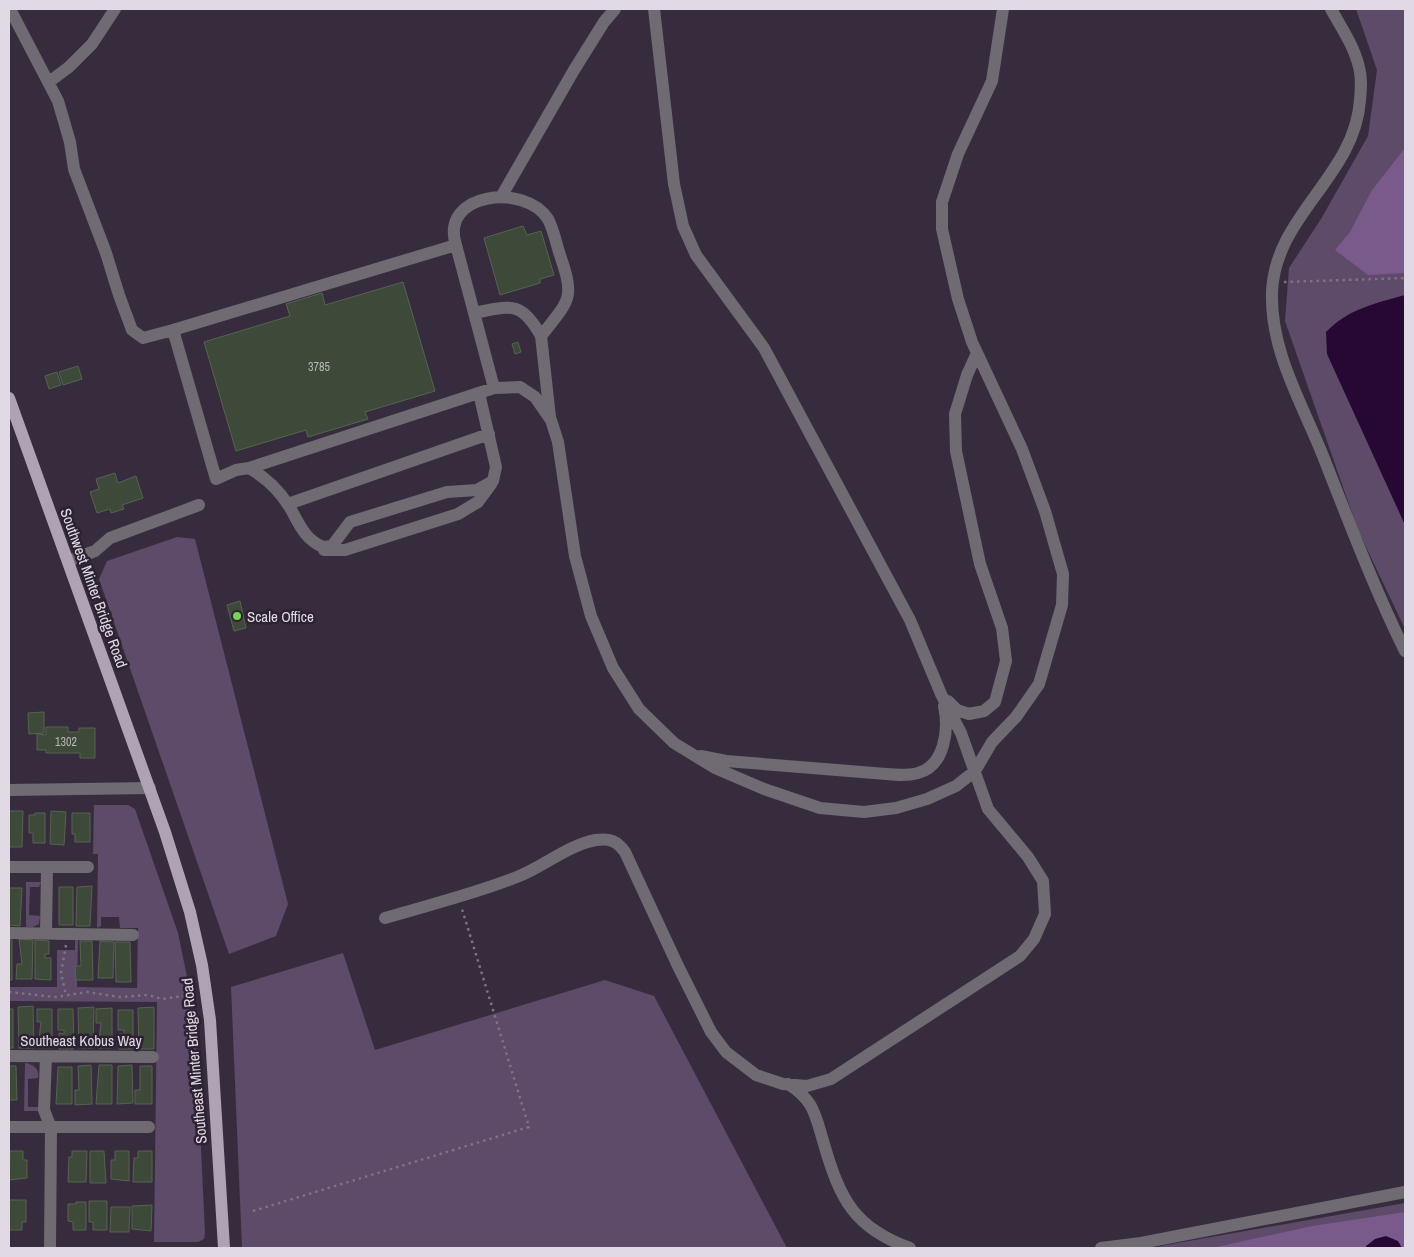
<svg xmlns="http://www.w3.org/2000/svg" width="1414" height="1257" font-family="'Archivo Narrow',sans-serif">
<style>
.green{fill:#5e4a69}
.forest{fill:#7a598b}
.water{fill:#270834}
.building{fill:#3d4a39;stroke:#566351}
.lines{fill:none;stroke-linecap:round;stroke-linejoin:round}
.path{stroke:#7d7382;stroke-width:2.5;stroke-dasharray:2.5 4;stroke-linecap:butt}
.minor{stroke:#706a73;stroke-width:12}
.major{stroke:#aea2b4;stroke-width:12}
.poi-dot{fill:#79d158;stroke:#2d2232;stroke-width:2}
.labels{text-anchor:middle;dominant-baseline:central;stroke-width:5;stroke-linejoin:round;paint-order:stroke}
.number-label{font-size:12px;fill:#b8b6ba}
.street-label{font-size:15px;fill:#e1dae5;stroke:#2d2232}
.poi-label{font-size:15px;fill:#e1dae5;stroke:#2d2232;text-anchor:start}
</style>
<rect width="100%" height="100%" fill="#372c3d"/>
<!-- green -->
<path class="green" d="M1356 9H1405V629L1358 530 1285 321 1289 268 1321 219 1368 136 1377 70Z
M177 537 195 539 288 904 276 936 229 954 99 579 107 561Z
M94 805H128L135 809 178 933 191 996 196 1042 205 1233 204 1239 198 1242H154L157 1002 9 1001V987H57V950H75V941L78 939 77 987 137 988 138 928H120L119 917H101V926L97 928 98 854H93Z
M26 882H41L39 887H30L29 915 40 916 39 924 33 927H26Z
M343 953 375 1050 605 980 654 996 787 1248H242L231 987Z
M25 1063C33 1064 40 1069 38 1078L28 1079V1107H38L39 1111H24Z
M1405 1203V1248H1154L1166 1245Z"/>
<!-- forest -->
<path class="forest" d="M1405 148V273L1368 275 1335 250 1350 232 1372 190Z
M1405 1212V1248H1212L1312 1226Z"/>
<!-- water -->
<path class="water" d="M1405 295V525L1327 354 1326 332C1348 309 1376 303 1405 295Z
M1386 1236 1398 1241 1402 1248H1366V1246L1375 1239Z"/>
<!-- building -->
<path class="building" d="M523 226 527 235 541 231 554 275 540 279V283L500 295 484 238Z
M403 282 435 391 365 412 368 419 308 437 306 430 236 451 204 342 290 316 286 304 322 293 325 305Z
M518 342 521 352 515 354 512 344Z
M78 366 82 379 63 385 59 372Z
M57 372 61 385 49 389 45 376Z
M115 473 118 483 136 476 143 498 122 505 124 509 111 513 110 509 97 513 90 492 99 489 96 479Z
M240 601 246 628 234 631 227 605Z
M44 712V733L29 734 28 713Z
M46 727H68V732H79V728H95V758H80V753H46V750H37V734L46 735Z
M9 811H23L22 847H9Z
M51 811 66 812 64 845 50 844Z
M35 813H45V843H33V833H29V815H35Z
M72 813H90V842H75V834H72Z
M92 886 90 926H76L77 887Z
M59 887H73V925H59Z
M9 888H22L20 926 9 925Z
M19 939 33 940 32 979H16L17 964H22Z
M9 940H12V980H9Z
M35 940 49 941V954H45V958H51V980L35 979Z
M80 941H92L93 980H76L75 966H81Z
M100 941 114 942 113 978H98Z
M115 942H130L131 982H116Z
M33 1006 34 1048H19L18 1007Z
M94 1007 93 1048H79L78 1008Z
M154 1007V1049H139L138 1008Z
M112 1008V1048H98L101 1023H96V1009Z
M9 1009H13V1048H9Z
M37 1009H52V1048H38L41 1022H37Z
M58 1009H73L74 1049H59V1033L64 1034V1030H58Z
M118 1010H133V1049H119V1034H124V1030H118Z
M91 1065 92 1104 75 1105V1090H79L78 1066Z
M99 1065H112V1104H96Z
M132 1065 133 1103 117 1104 118 1066Z
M9 1066H16L17 1100H9Z
M140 1066H152V1104H135V1090H140Z
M58 1067H72V1104H56Z
M10 1151H23V1160H27V1178L9 1180Z
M72 1151H87L86 1182H68L69 1157H72Z
M90 1151H104L106 1183H90Z
M115 1151H129V1181L111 1179V1160H115Z
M138 1151H152V1182H133L134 1158H138Z
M9 1200H26V1222H22V1230H9Z
M89 1201H107V1230H93V1222H89Z
M76 1202H86V1230H73V1222L68 1221V1204H76Z
M152 1205 151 1231 132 1229V1206Z
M111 1207H130L129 1232H110Z"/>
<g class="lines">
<!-- path -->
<path class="path" d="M1284 282 1405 278
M66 945 61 973 66 995
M9 992 56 997 87 992 120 997 148 995 162 999 196 994
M253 1211 529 1127 462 909"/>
<!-- minor -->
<path class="minor" d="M10 9 58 101 70 142 74 169 106 253 119 295 132 330 143 338 173 330
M1331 9C1341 27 1354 46 1359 67 1362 78 1361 89 1360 100 1355 176 1275 215 1272 292 1270 351 1302 403 1323 456 1349 522 1374 588 1405 651
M49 82 69 67 92 44 115 9
M501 197 574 70 604 22 615 9
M456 245C439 192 526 183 548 219 553 228 556 242 559 252 575 299 571 298 541 336
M474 313C510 306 521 300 541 336L550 417
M494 388 456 245 173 330 216 479 236 470 249 468 494 388 520 387 535 397 551 420 558 442 575 556 591 616 613 668 639 709 674 743 715 768 764 789 820 808 864 812 896 808 927 799 956 786 975 771 992 742 1016 717 1039 684 1062 605 1063 574 1045 511 1022 449 972 342 958 299 942 229V202L958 154 992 81 1003 9
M249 468C265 477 279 490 289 506 299 523 304 539 323 547L332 546 350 522 447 492 477 490 493 481 496 467 479 393
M288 504 489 434
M324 550H345L458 514 478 502 492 483
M68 561 95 551 110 538 199 505
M948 701 957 710 969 714 984 711 995 702 1006 661 1002 628 980 564 956 451 955 414 967 375 977 353
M701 756 726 761 886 774C897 775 907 776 918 773 945 766 949 729 944 706
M9 790 150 788
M9 867H88
M385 918C429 905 474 894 517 877 543 867 568 845 596 840 610 838 617 841 625 852L678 966 711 1032 726 1052 756 1075 783 1084 807 1086 831 1079 1020 956 1034 939 1045 914 1043 881 1028 857 988 809 961 733 941 694 910 620 764 348 696 255 683 226 674 184 654 9
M9 933 133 935
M46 933 47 868
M9 1056 153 1057
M46 1057 44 1110 51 1128 50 1248
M788 1084C815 1101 815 1115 824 1144 840 1199 854 1228 910 1248
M9 1127H149
M1101 1248 1141 1243 1405 1192"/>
<!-- major -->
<path class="major" d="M9 398 165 832 190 912 202 965 210 1020 224 1248"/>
</g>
<!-- markers -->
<circle class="poi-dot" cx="237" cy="616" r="5"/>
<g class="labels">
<!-- number labels -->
<g class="number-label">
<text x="319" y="367">3785</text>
<text x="66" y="742">1302</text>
</g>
<!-- street labels -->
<g class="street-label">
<text transform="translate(94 588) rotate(70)">Southwest Minter Bridge Road</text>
<text x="81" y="1040">Southeast Kobus Way</text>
<text transform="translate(194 1061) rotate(-95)">Southeast Minter Bridge Road</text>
</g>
<!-- poi labels -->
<g class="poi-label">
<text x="247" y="616">Scale Office</text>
</g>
</g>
<!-- border -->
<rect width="1414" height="1257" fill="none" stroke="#e1dae5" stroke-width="20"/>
</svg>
